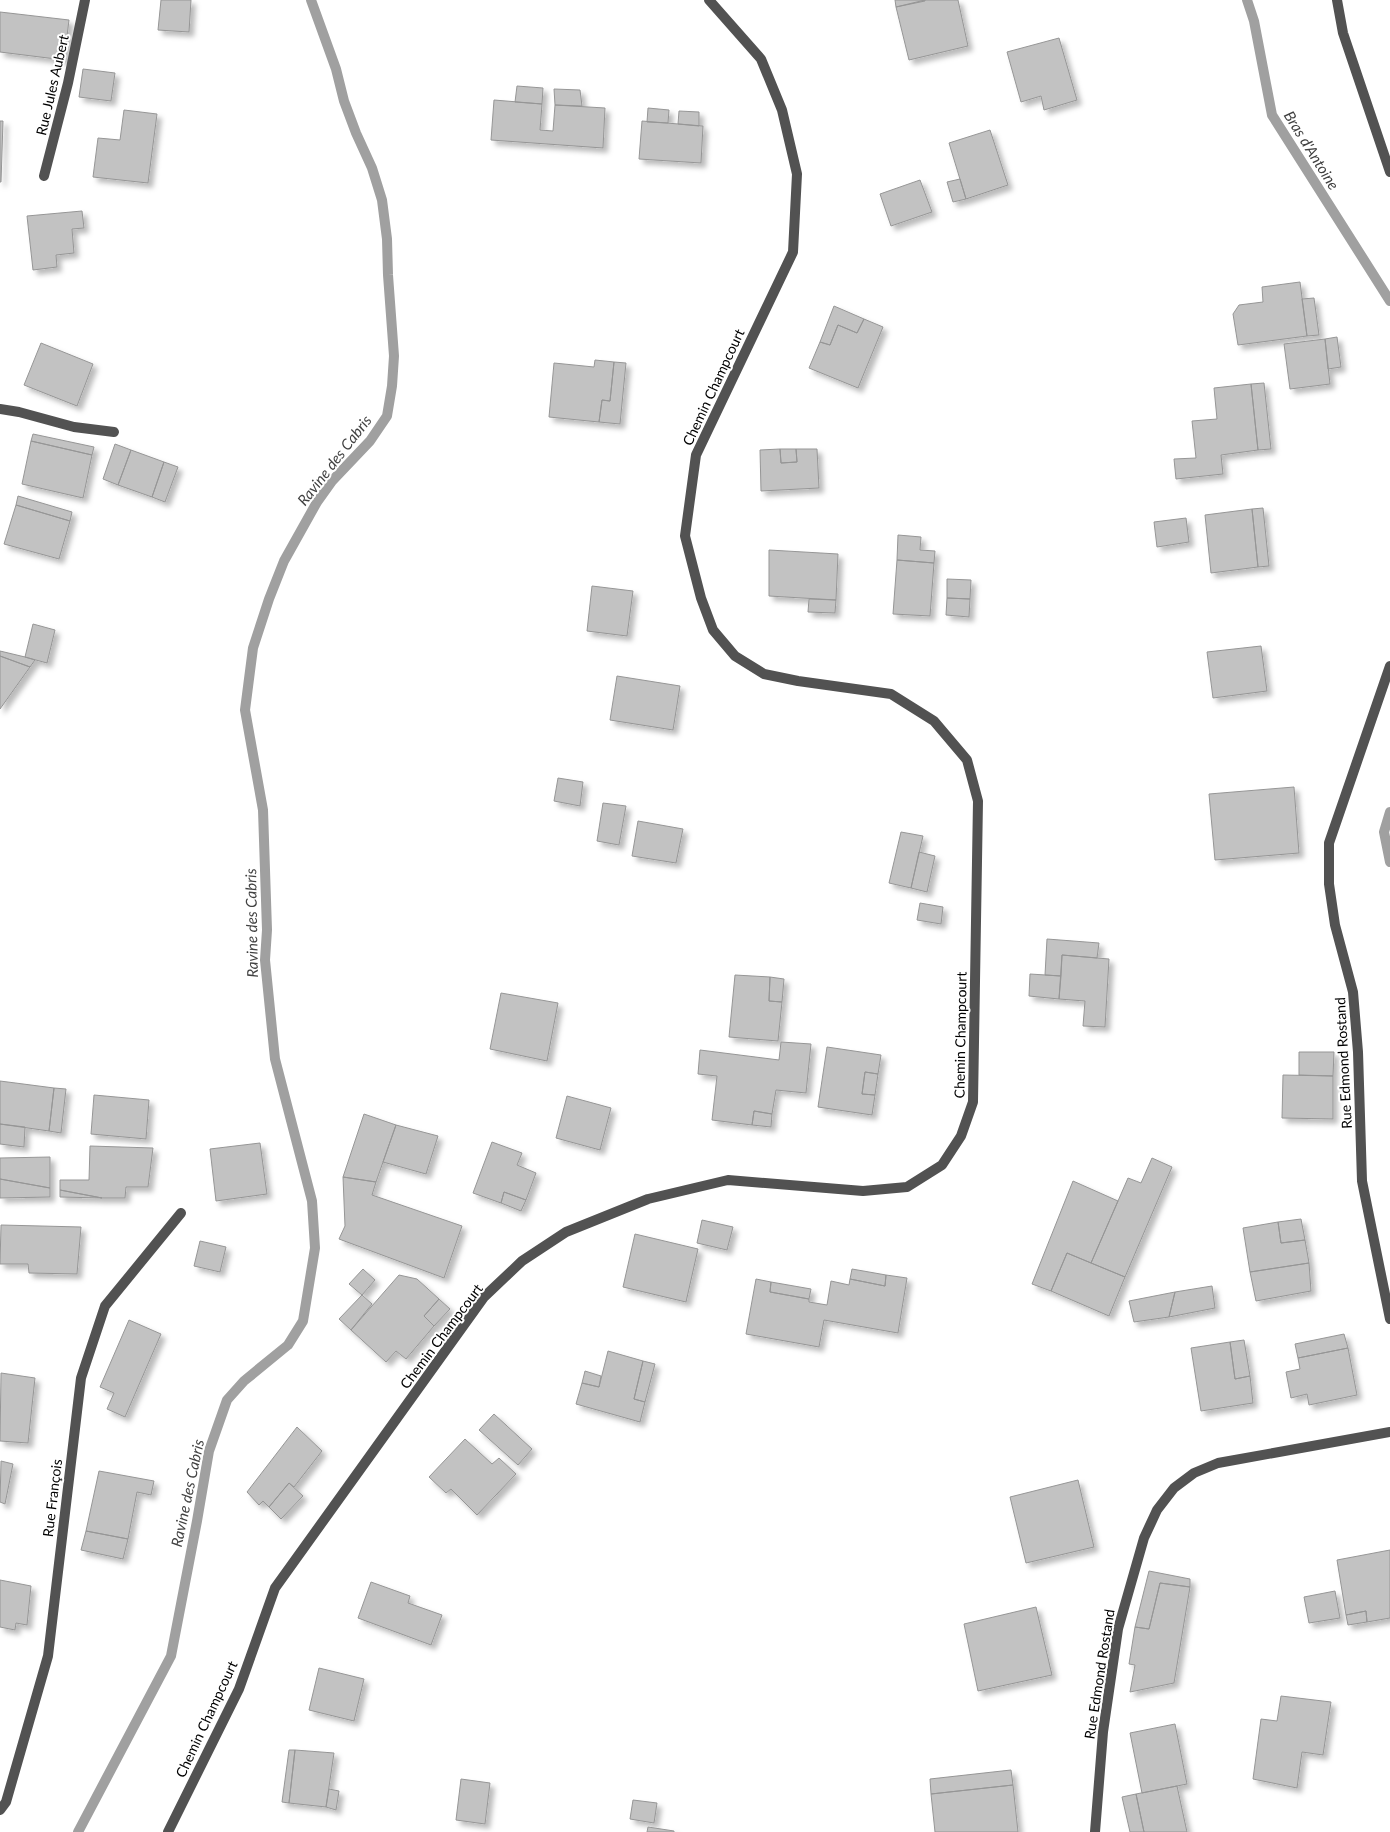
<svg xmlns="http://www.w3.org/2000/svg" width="1390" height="1832" font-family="Lato,sans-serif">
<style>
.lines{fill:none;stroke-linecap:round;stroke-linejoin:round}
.stream{stroke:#a0a0a0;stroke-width:10}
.building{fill:#c2c2c2;stroke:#969696;filter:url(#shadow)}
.service{stroke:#525252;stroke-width:10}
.minor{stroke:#525252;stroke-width:10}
.labels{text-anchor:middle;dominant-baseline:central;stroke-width:4;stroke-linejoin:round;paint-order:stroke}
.street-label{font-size:14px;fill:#000;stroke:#fff}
.water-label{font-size:15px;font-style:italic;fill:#414141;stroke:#fff}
</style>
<defs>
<filter id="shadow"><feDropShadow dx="4.5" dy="4.5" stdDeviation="2.5" flood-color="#0004"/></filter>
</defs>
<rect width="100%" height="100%" fill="#fff"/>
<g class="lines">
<!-- stream -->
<path class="stream" d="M1247 0 1254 21 1272 115 1390 301
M1390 812 1384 832 1390 862
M78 1832 171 1656 197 1521 209 1451 227 1400 244 1381 288 1345 303 1321 315 1248 312 1201 275 1059 265 960 267 930 263 810 245 710 253 648 269 599 284 561 317 502 332 481 370 441 387 416 392 386 394 356 388 275 387 239 382 200 372 168 356 133 344 101 336 69 311 0"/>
</g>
<!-- building -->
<path class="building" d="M161 0H191L189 32 158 30Z
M895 0H925V1L896 7Z
M925 0H958L968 46 909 60 896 7Z
M0 12 69 20 64 60 0 52Z
M1059 38 1077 100 1044 110 1041 96 1021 102 1007 52Z
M83 69 115 73 111 101 79 97Z
M517 86 543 88 542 104 515 102Z
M554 89 580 90 582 106 555 105Z
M494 100 542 104 540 130 553 131 555 105 605 108 603 148 491 140Z
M648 108 669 110 668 123 647 122Z
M124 110 157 114 148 183 93 177 98 138 120 140Z
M679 111 699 112V126L678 124Z
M0 121H3L1 182H0Z
M642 121 703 126 701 163 639 159Z
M990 130 1008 185 966 199 949 143Z
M960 179 966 199 953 202 947 182Z
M920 180 932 212 891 226 880 194Z
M82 211 84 228 72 229 74 253 56 255 57 267 33 270 27 216Z
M1300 282 1307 336 1238 345 1233 314 1239 305 1263 302 1262 287Z
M1314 298 1319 335 1307 336 1302 299Z
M834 306 864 319 857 333 838 325 830 345 820 342Z
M864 319 883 327 858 388 809 368 820 342 830 345 838 325 857 333Z
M1337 337 1341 367 1328 369 1325 339Z
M1325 339 1330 384 1290 389 1284 344Z
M41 343 93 364 77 406 24 385Z
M595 360 614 362 610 401 602 400 599 422 549 417 554 363 594 367Z
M614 362 626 363 620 424 599 422 602 400 610 401Z
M1264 383 1271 449 1258 450 1251 384Z
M1251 384 1258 450 1221 455 1223 474 1176 479 1174 459 1196 458 1192 421 1217 419 1214 388Z
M33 434 94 447 92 455 31 441Z
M31 441 92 455 83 498 22 484Z
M115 444 131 450 118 485 103 479Z
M780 449H796L797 462 781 463Z
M780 449 781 463 797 462 796 449H817L819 488 761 491 760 450Z
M131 450 164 462 152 497 118 485Z
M164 462 178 467 165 502 152 497Z
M18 496 72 512 70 521 16 505Z
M16 505 70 521 59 559 4 544Z
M1263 508 1269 566 1258 567 1252 509Z
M1252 509 1258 567 1211 573 1205 515Z
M1186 518 1189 542 1157 547 1154 522Z
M898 535 921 537 920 550 935 551 934 563 897 560Z
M769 550 838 554 836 600 769 596Z
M897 560 934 563 930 616 893 614Z
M947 579 971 580 970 599 947 598Z
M592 586 633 591 627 636 587 631Z
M947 598 970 599 969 617 946 615Z
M809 599 836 600 835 613 808 612Z
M33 624 55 630 47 663 25 657Z
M1261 646 1267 691 1213 698 1207 652Z
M0 651 25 657 35 660 30 667 0 656Z
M0 656 30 667 0 709Z
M617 676 680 686 673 730 610 720Z
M558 778 583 782 580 806 554 801Z
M1294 787 1299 853 1215 860 1209 794Z
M603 803 626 806 619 845 597 841Z
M638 821 683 829 676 863 632 856Z
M901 832 923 836 911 888 889 883Z
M919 852 935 856 927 892 911 888Z
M920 903 943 907 941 924 917 920Z
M1047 939 1099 943 1097 958 1062 955 1061 976 1045 975Z
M1062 955 1109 959 1105 1027 1083 1026 1085 1001 1059 999Z
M1030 974 1061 976 1059 999 1029 996Z
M735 975 770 977 769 1001 782 1002 778 1041 729 1037Z
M770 977 784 979 782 1002 769 1001Z
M501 993 558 1003 547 1061 490 1049Z
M781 1042 811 1044 806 1093 776 1090 772 1114 754 1111 752 1125 712 1120 717 1076 698 1074 700 1050 779 1060Z
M827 1047 881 1055 878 1074 865 1072 862 1094 875 1095 872 1115 818 1107Z
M1299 1052H1334L1333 1076 1299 1075Z
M865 1072 878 1074 875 1095 862 1094Z
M1283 1075 1333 1076V1119L1282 1118Z
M0 1081 54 1088 49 1131 0 1124Z
M54 1088 66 1089 61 1133 49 1131Z
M94 1095 149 1100 146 1139 91 1134Z
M567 1096 611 1108 600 1150 556 1138Z
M754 1111 772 1114 771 1127 752 1125Z
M364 1114 396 1125 376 1182 343 1177Z
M0 1124 25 1127 24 1147 0 1144Z
M396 1125 438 1136 426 1174 383 1162Z
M492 1142 522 1153 517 1165 536 1173 526 1200 504 1192 501 1203 473 1193Z
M260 1143 267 1194 216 1201 210 1149Z
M90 1146 153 1148 148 1187H126L125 1198H102L60 1190V1180H89Z
M50 1157V1188L0 1179V1158Z
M1152 1158 1172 1167 1125 1277 1091 1263 1128 1178 1141 1183Z
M343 1177 376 1182 372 1195 462 1226 444 1278 339 1239 345 1226Z
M0 1179 50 1188V1197L0 1198Z
M1073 1181 1118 1201 1091 1263 1067 1253 1051 1291 1032 1284Z
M60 1190 102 1198 60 1197Z
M504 1192 526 1200 521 1211 501 1203Z
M1301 1219 1305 1240 1281 1243 1278 1222Z
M702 1220 733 1227 727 1250 697 1243Z
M1278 1222 1281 1243 1305 1240 1309 1263 1250 1272 1243 1228Z
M1 1225 81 1227 77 1274 29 1273 28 1264H0Z
M635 1234 698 1249 686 1302 623 1287Z
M200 1241 226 1247 220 1272 194 1266Z
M1067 1253 1125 1277 1109 1316 1051 1291Z
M1309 1263 1311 1291 1256 1301 1250 1272Z
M363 1269 375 1280 362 1295 349 1284Z
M852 1269 886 1275 885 1286 850 1279Z
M399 1275 417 1279 439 1299 424 1316 434 1326 406 1359 396 1351 386 1362 351 1330Z
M886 1275 907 1278 898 1333 824 1320 819 1347 746 1334 756 1279 771 1282 770 1292 809 1299V1302L827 1305 831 1281 849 1285 850 1279 885 1286Z
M771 1282 811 1289 809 1299 770 1292Z
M1212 1286 1215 1308 1169 1317 1175 1292Z
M1175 1292 1169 1317 1134 1322 1129 1301Z
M362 1295 372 1304 351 1330 339 1319Z
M439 1299 450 1309 434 1326 424 1316Z
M129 1320 161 1334 125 1417 107 1409 114 1393 100 1387Z
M1344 1334 1348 1348 1298 1358 1295 1344Z
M1244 1340 1250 1376 1235 1379 1230 1342Z
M1230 1342 1235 1379 1250 1376 1253 1403 1201 1411 1191 1348Z
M1348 1348 1357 1395 1309 1405 1307 1394 1291 1398 1286 1372 1300 1369 1298 1358Z
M608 1351 643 1361 634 1399 645 1402 640 1422 576 1404 582 1383 599 1387Z
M643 1361 655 1364 645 1402 634 1399Z
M585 1371 601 1376 599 1387 582 1383Z
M1 1373 35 1378 28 1443 0 1441Z
M494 1414 532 1449 518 1465 479 1430Z
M297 1427 322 1451 294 1487 289 1483 269 1507 263 1501 259 1505 247 1492Z
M465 1439 492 1464 499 1458 516 1474 477 1515 451 1489 446 1493 429 1477Z
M1 1461 13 1464 5 1504 0 1502Z
M99 1471 154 1481 151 1495 137 1492 128 1539 86 1531Z
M1078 1480 1094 1547 1026 1563 1010 1497Z
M289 1483 303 1496 281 1519 269 1507Z
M86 1531 128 1539 123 1559 81 1550Z
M1390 1550V1618L1367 1622 1366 1611 1346 1615 1337 1560Z
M1149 1571 1190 1579V1587L1160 1583 1149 1629 1135 1627Z
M0 1580 31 1586 27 1625 16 1623 15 1630 0 1627Z
M371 1582 410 1596 408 1603 442 1615 431 1645 358 1618Z
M1160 1583 1190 1587 1174 1683 1130 1692 1135 1665 1129 1664 1135 1627 1149 1629Z
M1335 1591 1340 1618 1309 1623 1304 1597Z
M1036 1607 1052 1675 978 1691 964 1624Z
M1366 1611 1367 1622 1348 1625 1346 1615Z
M319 1668 364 1679 354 1721 309 1710Z
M1281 1696 1331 1702 1323 1755 1302 1752 1297 1788 1253 1779 1261 1719 1277 1721Z
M1175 1724 1187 1784 1142 1793 1130 1733Z
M289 1750H295L289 1803 282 1802Z
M295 1750 334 1753 326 1807 289 1803Z
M1011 1770 1013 1785 931 1794 930 1779Z
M461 1779 490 1783 485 1824 456 1820Z
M1013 1785 1018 1832H935L931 1794Z
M1177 1786 1187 1832H1144L1136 1794Z
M329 1789 339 1791 336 1810 326 1807Z
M1136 1794 1144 1832H1130L1122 1797Z
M633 1800 657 1803 654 1823 630 1819Z
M648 1827 674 1831V1832H647Z"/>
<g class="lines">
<!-- service -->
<path class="service" d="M0 409 19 412 74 427 114 432"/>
<!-- minor -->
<path class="minor" d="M1337 0 1343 33 1390 172
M44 176 68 83 85 0
M1390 666 1329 843V884L1335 925 1353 992 1358 1052 1362 1181 1390 1319
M0 1810 6 1802 48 1656 81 1378 105 1306 181 1213
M168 1832 239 1689 275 1588 484 1297 522 1261 566 1232 648 1199 728 1180 863 1191 907 1187 942 1165 961 1136 973 1102 978 801 967 760 934 721 891 694 798 681 764 674 735 656 713 630 701 598 685 536 696 455 793 252 797 174 782 110 761 59 709 0
M1095 1832 1103 1732 1118 1629 1144 1538 1157 1510 1174 1488 1194 1473 1218 1463 1390 1432"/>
</g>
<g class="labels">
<!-- street labels -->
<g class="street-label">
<text transform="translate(52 85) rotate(-77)">Rue Jules Aubert</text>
<text transform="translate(713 387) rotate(-65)">Chemin Champcourt</text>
<text transform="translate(960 1035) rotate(-89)">Chemin Champcourt</text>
<text transform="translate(1343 1063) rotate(-93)">Rue Edmond Rostand</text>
<text transform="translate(441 1336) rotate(-53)">Chemin Champcourt</text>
<text transform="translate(52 1498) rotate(-83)">Rue François</text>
<text transform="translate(1099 1674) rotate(-81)">Rue Edmond Rostand</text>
<text transform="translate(206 1719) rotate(-65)">Chemin Champcourt</text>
</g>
<!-- water labels -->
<g class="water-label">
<text transform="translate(1312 150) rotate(58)">Bras d'Antoine</text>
<text transform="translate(334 460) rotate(-52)">Ravine des Cabris</text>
<text transform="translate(251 923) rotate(-91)">Ravine des Cabris</text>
<text transform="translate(187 1493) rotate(-78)">Ravine des Cabris</text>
</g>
</g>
</svg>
